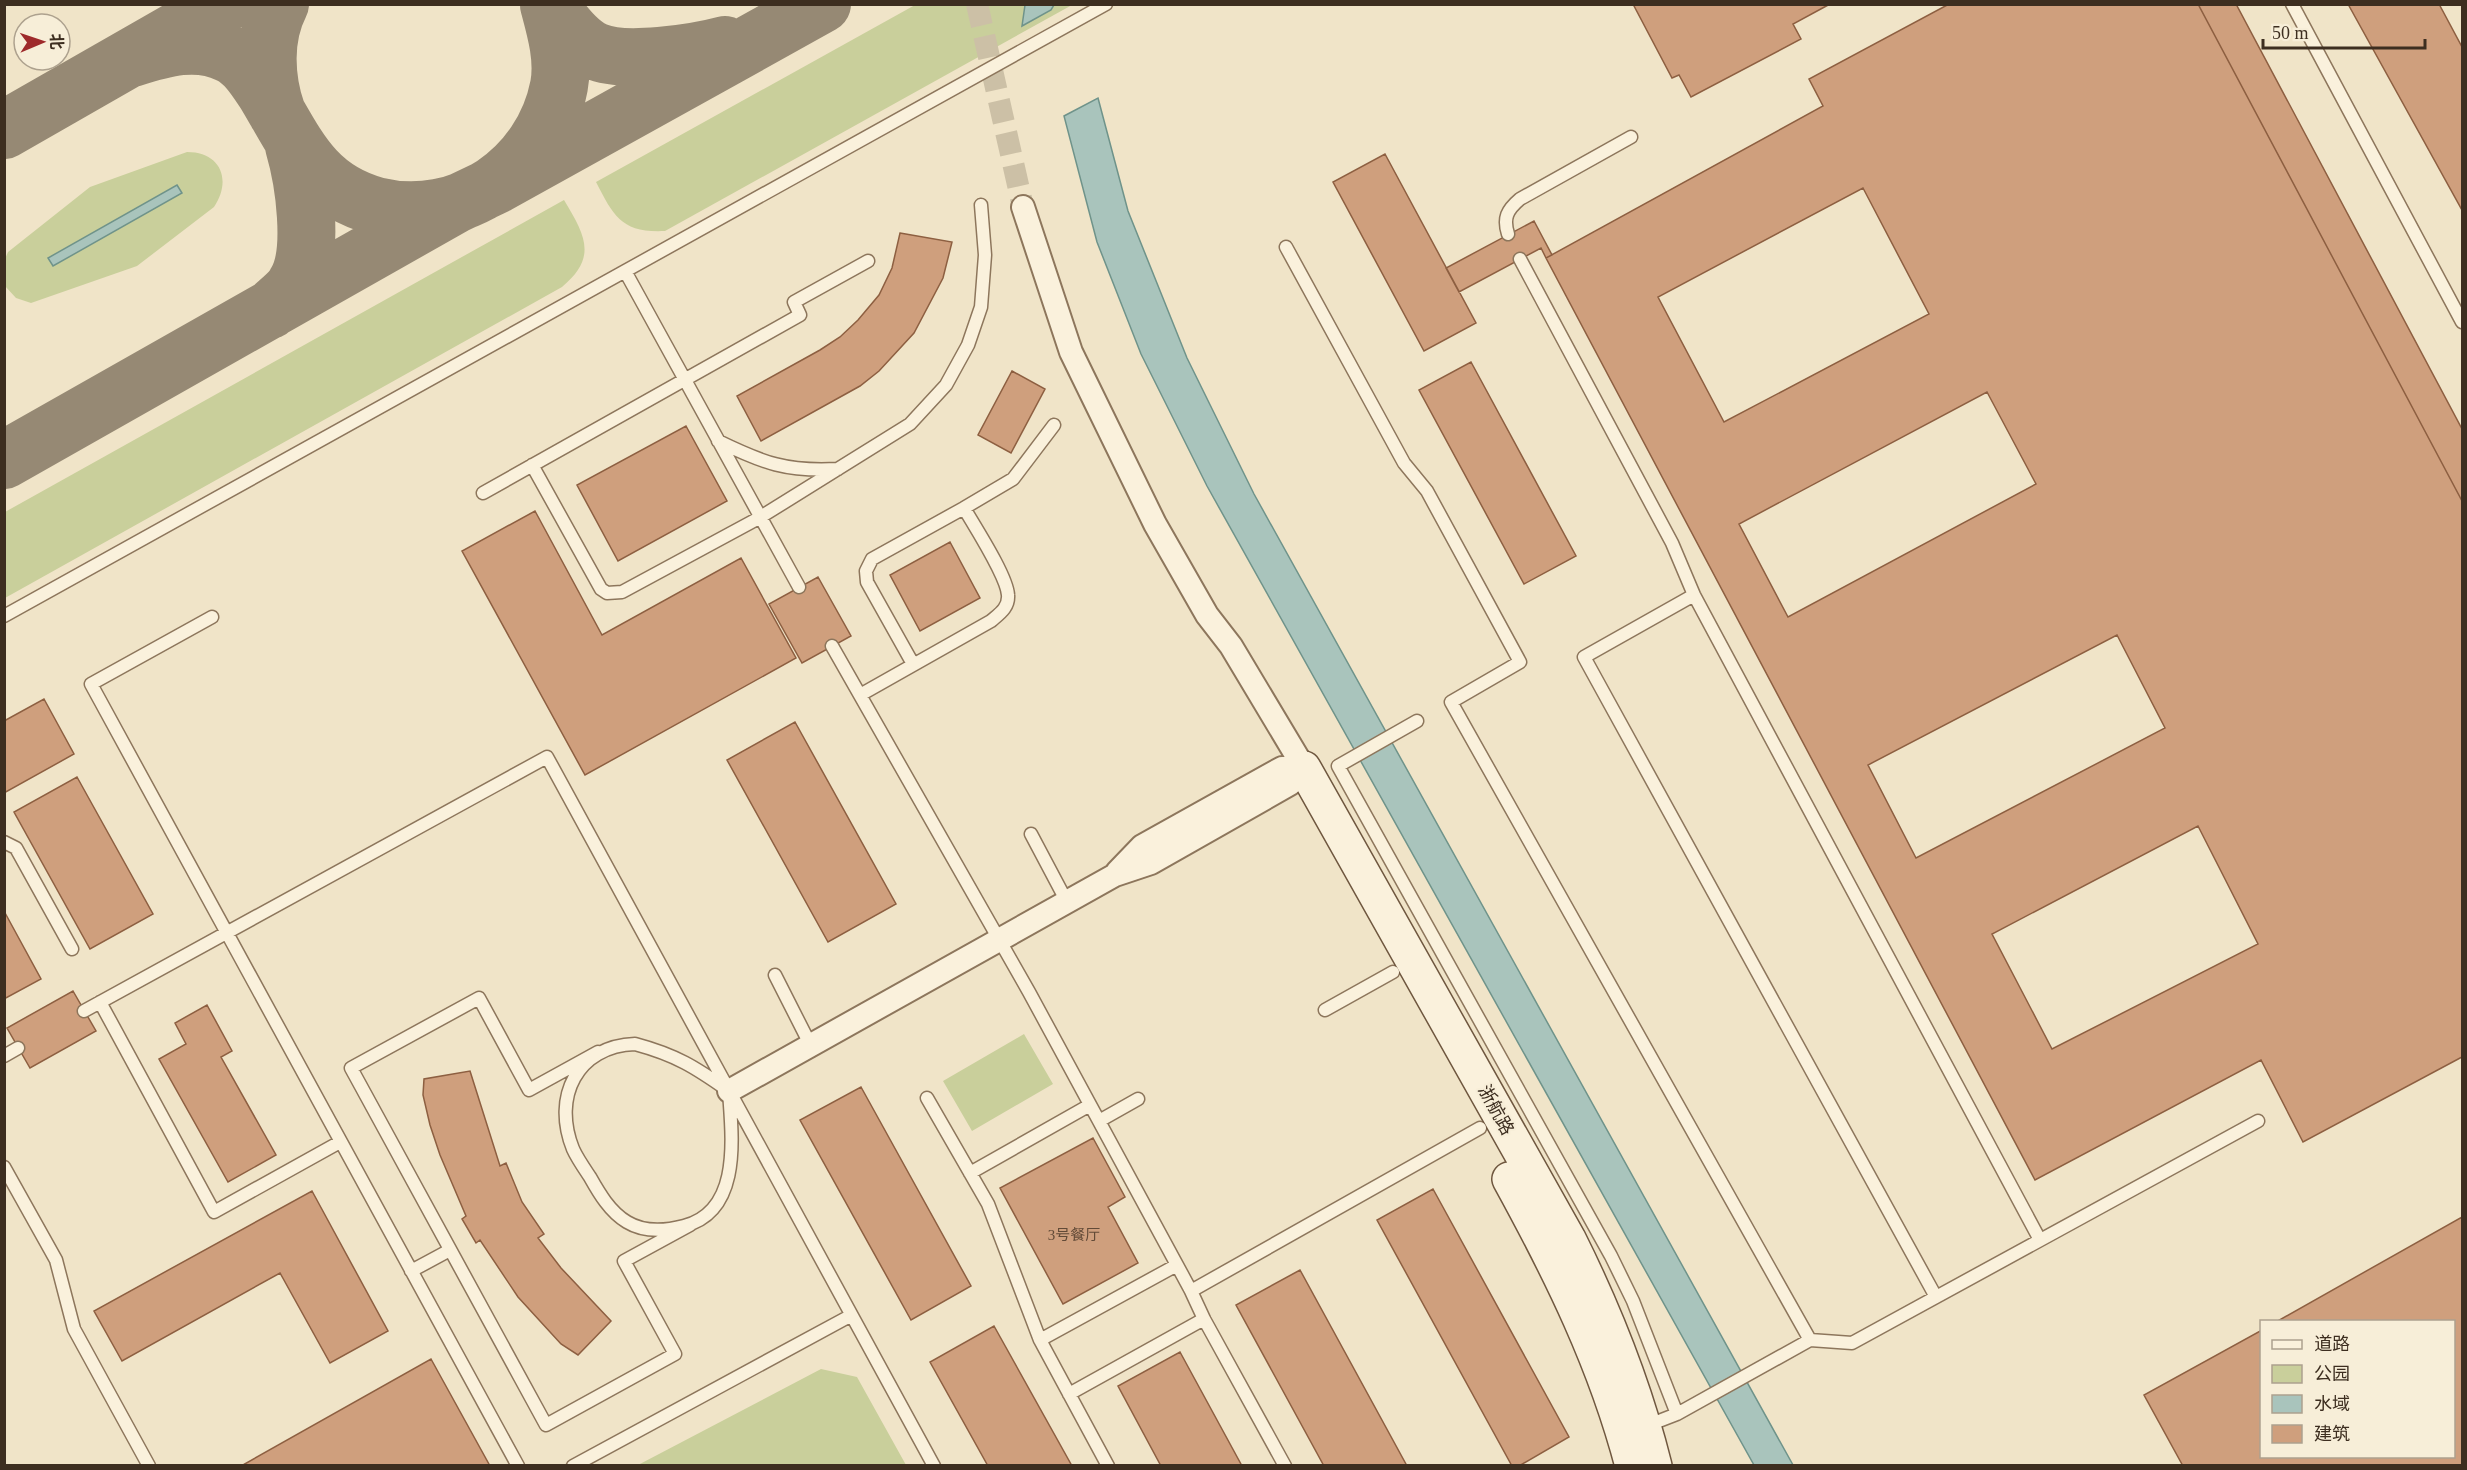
<svg xmlns="http://www.w3.org/2000/svg" width="2467" height="1470" font-family="'Times New Roman','Noto Sans SC',serif">
<style>
.green{fill:#c9cf9b}
.water{fill:#a9c4bc;stroke:#6f938a;stroke-width:1.5}
.lines{fill:none;stroke-linecap:round;stroke-linejoin:round}
.taxiway{stroke:#968974;stroke-width:58}
.building{fill:#cf9f7d;stroke:#8d5f41;stroke-width:1.5;fill-rule:evenodd}
.street-tunnel{stroke:#ccc0a6;stroke-width:22;stroke-dasharray:22 11;stroke-linecap:butt}
.lane-casing{stroke:#8d765c;stroke-width:15}
.street-casing{stroke:#8d765c;stroke-width:26}
.secondary-casing{stroke:#6f573f;stroke-width:36}
.lane{stroke:#faf1dc;stroke-width:12}
.street{stroke:#faf1dc;stroke-width:22}
.secondary{stroke:#faf1dc;stroke-width:33}
.labels{text-anchor:middle;dominant-baseline:central;stroke-width:4.5;stroke-linejoin:round;paint-order:stroke}
.number-label{font-size:15px;fill:#624a37}
.street-label{font-size:18px;fill:#3d2e20;stroke:#f7eed8}
</style>
<rect width="100%" height="100%" fill="#f0e4c8"/>
<!-- green -->
<path class="green" d="M915 5H1072L665 231C622 233 614 217 596 182Z
M187 152C221 152 232 180 214 207L137 266 31 303 16 298 5 286 4 261 8 252 90 187Z
M564 200C585 235 598 257 562 287L5 598V512Z
M1024 1034 1053 1084 972 1131 943 1081Z
M821 1369 857 1377 906 1465H638Z"/>
<!-- water -->
<path class="water" d="M1025 5V4L1054 5 1051 10 1022 26Z
M1098 98 1128 211 1187 358 1254 494 1793 1465H1754L1207 486 1141 354 1097 242 1064 116Z
M177 185 182 193 53 266 48 258Z"/>
<g class="lines">
<!-- taxiway -->
<path class="taxiway" d="M549 4C560 20 577 43 595 51 624 64 695 53 725 45
M132 58C164 48 197 38 229 54 246 62 256 79 266 94 296 144 313 189 376 206 461 227 543 169 559 86 564 59 556 31 549 5
M277 113C265 79 263 37 280 4
M4 130 224 4
M270 310C278 302 291 293 296 283 315 252 304 180 294 146
M4 460 456 204 498 184 822 4"/>
</g>
<!-- building -->
<path class="building" d="M1633 4H1830L1793 24 1801 39 1691 97 1679 75 1672 78Z
M1949 4H2198L2462 501V1057L2303 1142 2261 1060 2035 1180 1546 258 1823 106 1809 79ZM1863 188 1929 314 1724 422 1658 297ZM1987 392 2036 484 1788 617 1739 524ZM2117 635 2165 728 1916 858 1868 765ZM2198 826 2258 944 2052 1049 1992 934Z
M2198 4H2236L2462 429V501Z
M2348 4H2439L2462 47V210Z
M1385 154 1476 323 1424 351 1333 182Z
M1534 221 1552 255 1546 258 1541 248 1459 292 1446 268Z
M900 233 952 242 943 278 914 333 879 371 860 386 761 441 737 396 820 350 840 337 858 320 879 295 892 268Z
M1471 362 1576 556 1524 584 1419 390Z
M1012 371 1045 389 1011 453 978 435Z
M686 426 727 501 618 561 577 485Z
M535 511 602 635 741 558 796 658 585 775 462 551Z
M950 542 980 598 920 631 890 575Z
M818 577 851 636 802 663 769 604Z
M44 699 74 754 4 793V721Z
M795 722 896 904 828 942 727 760Z
M77 777 153 914 90 949 14 812Z
M4 911 41 979 4 999Z
M73 991 96 1031 30 1068 7 1028Z
M207 1005 232 1051 221 1057 276 1155 228 1182 159 1059 186 1044 175 1023Z
M470 1071 500 1166 506 1163 522 1202 544 1234 538 1238 561 1268 611 1321 578 1355 561 1344 518 1297 480 1240 476 1243 462 1219 466 1216 440 1155 430 1125 423 1095 424 1079Z
M861 1087 971 1286 911 1320 800 1120Z
M1093 1138 1125 1197 1108 1207 1138 1263 1063 1304 1000 1188Z
M1433 1189 1569 1437 1519 1466H1512L1377 1220Z
M312 1191 388 1331 330 1363 280 1273 122 1361 94 1311Z
M2462 1217V1466H2183L2144 1395 2262 1330V1456H2454V1322H2276Z
M1300 1270 1407 1466H1324L1236 1305Z
M994 1326 1072 1466H988L930 1362Z
M1180 1352 1242 1466H1161L1118 1386Z
M431 1359 490 1466H241Z"/>
<g class="lines">
<!-- street-tunnel -->
<path class="street-tunnel" d="M977 4 1023 207"/>
<defs>
<path id="lane" d="M2292 4 2462 322
M1508 234C1503 218 1507 210 1520 199L1631 137
M1286 247 1404 463 1427 491 1520 662 1451 702 1810 1340 1677 1414 1646 1426
M1520 259 1672 543 1694 595 2040 1240
M625 271 799 587
M718 441C763 463 787 472 838 469
M532 465 601 589 607 593 622 592 759 518 910 424 946 385 968 345 981 307 985 255 981 205
M483 493 800 315 794 302 868 261
M964 508 1013 479 1054 425
M1694 595 1584 657 1936 1297
M4 616 1106 4
M212 617 91 684 518 1466
M832 646 1029 992 1177 1265
M860 695 991 621C999 614 1009 608 1008 595 1007 576 975 527 964 508L872 559 866 571 867 582 913 664
M1417 721 1338 766 1611 1256 1633 1301 1677 1414
M1031 834 1067 902
M4 842 16 848 72 949
M775 975 811 1046
M100 1002 214 1212 340 1142
M1325 1010 1393 972
M84 1011 547 757 934 1466
M635 1044C676 1055 695 1067 729 1091 732 1137 742 1211 684 1226 665 1231 645 1233 627 1222 610 1212 599 1193 590 1177 584 1168 577 1158 573 1149 552 1097 577 1046 635 1044Z
M598 1052 529 1090 479 998 351 1068 546 1425 675 1354 624 1261 690 1225
M4 1056 18 1048
M927 1098 988 1204 1040 1340 1108 1466
M1099 1121 1138 1099
M4 1167 56 1260 74 1329 149 1466
M970 1173 1090 1105
M411 1271 450 1250
M1204 1319 1285 1466
M1040 1340 1177 1265 1191 1291
M1810 1340 1852 1343 2258 1121
M1069 1394 1204 1319 1191 1291 1480 1128
M573 1466 850 1316"/>
<path id="street" d="M1023 207 1071 352 1155 524 1207 615 1231 646 1304 768
M1117 872 1142 846 1282 768H1304
M729 1091 1115 875 1151 863 1290 784 1304 768"/>
<path id="secondary" d="M1304 768 1569 1239C1606 1313 1635 1386 1655 1466
M1509 1179C1560 1272 1605 1363 1632 1466"/>
</defs>
<!-- lane casing -->
<use href="#lane" class="lane-casing"/>
<!-- street casing -->
<use href="#street" class="street-casing"/>
<!-- secondary casing -->
<use href="#secondary" class="secondary-casing"/>
<!-- lane -->
<use href="#lane" class="lane"/>
<!-- street -->
<use href="#street" class="street"/>
<!-- secondary -->
<use href="#secondary" class="secondary"/>
</g>
<g class="labels">
<!-- number labels -->
<g class="number-label">
<text x="1074" y="1235">3号餐厅</text>
</g>
<!-- street labels -->
<g class="street-label">
<text transform="translate(1496 1110) rotate(61)">浙航路</text>
</g>
</g>
<!-- border -->
<rect width="2467" height="1470" fill="none" stroke="#3d2e20" stroke-width="12"/>
<!-- legend -->
<rect x="2260" y="1320" width="195" height="138" fill="#f7eed8" stroke="#ada18e" stroke-width="1.5"/>
<rect x="2272" y="1340" width="30" height="9" fill="#faf1dc" stroke="#ada18e" stroke-width="1.5"/>
<text x="2314" y="1350" font-size="18" fill="#3d2e20">道路</text>
<rect x="2272" y="1365" width="30" height="18" fill="#c9cf9b" stroke="#ada18e" stroke-width="1.5"/>
<text x="2314" y="1380" font-size="18" fill="#3d2e20">公园</text>
<rect x="2272" y="1395" width="30" height="18" fill="#a9c4bc" stroke="#ada18e" stroke-width="1.5"/>
<text x="2314" y="1410" font-size="18" fill="#3d2e20">水域</text>
<rect x="2272" y="1425" width="30" height="18" fill="#cf9f7d" stroke="#ada18e" stroke-width="1.5"/>
<text x="2314" y="1440" font-size="18" fill="#3d2e20">建筑</text>
<!-- north arrow -->
<g transform="translate(42 42) rotate(88)"><circle r="28" fill="#f7eed8" stroke="#ada18e" stroke-width="1.5"/>
<path d="M0-4.5L10 22L0 15L-10 22Z" fill="#9e2a2b"/>
<text y="-9" font-size="16" font-weight="bold" text-anchor="middle" fill="#3d2e20">北</text>
</g>
<!-- scale -->
<path d="M2263 39v9h162v-9" fill="none" stroke="#3d2e20" stroke-width="3"/>
<text x="2272" y="39" font-size="18" fill="#3d2e20" stroke="#f7eed8" stroke-width="4.5" paint-order="stroke">50 m</text>
</svg>
